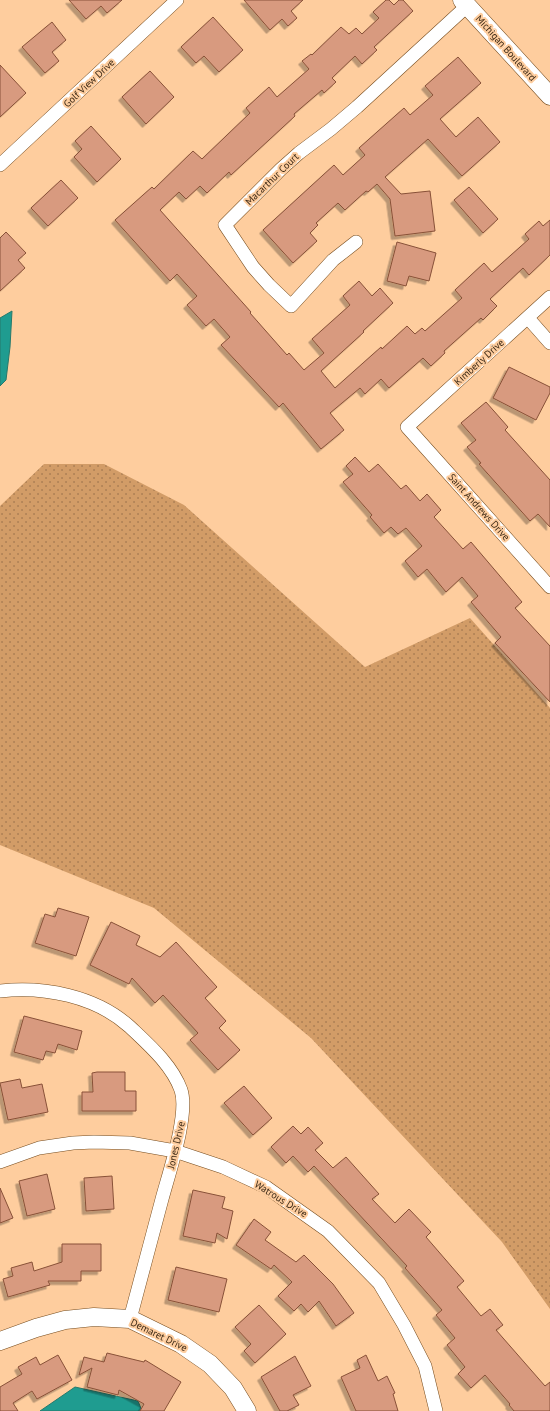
<svg xmlns="http://www.w3.org/2000/svg" width="550" height="1411" font-family="'PT Sans',sans-serif">
<style>
.grass{fill:url(#grass-dots)}
.water{fill:#1f9c90;stroke:#27796b}
.building{fill:#d89a7f;stroke:#885138;filter:url(#shadow)}
.lines{fill:none;stroke-linecap:round;stroke-linejoin:round}
.street-casing{stroke:#764c1e;stroke-width:14}
.secondary-casing{stroke:#764c1e;stroke-width:19}
.street{stroke:#fff;stroke-width:13}
.secondary{stroke:#fff;stroke-width:18}
.labels{text-anchor:middle;dominant-baseline:central;stroke-width:4;stroke-linejoin:round;paint-order:stroke}
.street-label{font-size:10px;fill:#3b2815;stroke:#fecd9e}
</style>
<defs>
<pattern id="grass-dots" width="8" height="8" patternUnits="userSpaceOnUse"><rect width="8" height="8" fill="#d29c67"/><path d="M2 2h.1M6 6h.1" fill="none" stroke="#ac7f54" stroke-width="1.8" stroke-linecap="round"/></pattern>
<filter id="shadow"><feDropShadow dx="-3.5" dy="3.5" stdDeviation="0" flood-color="#0004"/></filter>
</defs>
<rect width="100%" height="100%" fill="#fecd9e"/>
<!-- grass -->
<path class="grass" d="M44 464H104L184 505 365 667 470 618 550 708V1309L502 1242 311 1038 154 908 0 845V506Z"/>
<!-- water -->
<path class="water" d="M12 311 10 347 6 380 0 386V318Z
M75 1387 138 1401 142 1411H40Z"/>
<!-- building -->
<path class="building" d="M69 0H122L107 13 101 6 86 19Z
M244 0H303L291 11 297 18 288 26 282 19 270 30Z
M386 0H389L394 5 399 0H403L413 11 374 47 377 50 362 64 355 56 332 78 336 82 324 93 322 90 294 114 295 116 231 175 229 172 207 193 200 186 186 199 179 192 160 210 251 312 250 313 287 355 289 353 304 370 324 353 312 339 350 305 343 296 359 281 372 296 380 288 393 303 363 331 364 332 321 371 335 388 381 347 382 349 407 326 415 334 422 328 425 331 462 298 455 290 484 263 492 272 529 239 525 234 539 221 543 226 550 220V255L529 275 523 268 505 285 490 299 497 306 483 320 481 318 444 351 445 353 431 366 423 358 389 388 381 379 365 394 360 388 330 413 344 430 321 449 283 403 279 407 221 345 230 337 214 319 206 326 187 305 197 296 177 274 170 281 115 220 152 187 154 189 193 151 202 159 250 113 246 108 269 87 277 97 309 69 302 61 311 54 312 55 341 27 349 34 356 28 362 34 379 18 373 12Z
M213 17 243 50 219 72 204 56 196 63 181 47Z
M52 22 66 40 52 52 59 61 45 73 22 47Z
M458 57 481 83 440 119 456 137 478 117 500 142 462 176 428 139 385 177 401 194 430 191 435 231 395 236 390 199 377 184 368 192 366 191 345 210 338 203 316 223 318 225 310 233 317 241 293 263 263 230 334 165 343 175 365 155 359 148 404 108 410 115 433 95 425 86Z
M0 65 26 93 0 117Z
M150 71 174 97 146 124 122 97Z
M91 126 121 159 97 182 74 157 82 149 75 141Z
M61 180 78 198 48 226 31 208Z
M469 187 498 219 483 233 454 200Z
M6 232 26 253 18 260 25 268 0 291V238Z
M397 242 436 253 429 281 409 276 406 286 387 281Z
M509 367 550 387V393L536 420 493 398Z
M486 402 508 427 505 430 550 480V527L538 514 530 521 479 464 481 463 467 447 476 440 461 423Z
M355 457 369 472 378 464 401 489 406 485 420 501 427 494 441 510 434 517 463 549 471 542 522 602 515 608 550 646V702L495 643 501 637 471 602 478 596 462 577 446 592 427 569 418 577 405 561 422 546 406 528 398 534 391 527 384 533 370 517 372 515 343 482 353 474 346 466Z
M58 908 89 917 76 956 35 943 45 914 55 917Z
M111 922 140 936 136 945 160 957 176 942 217 987 205 998 226 1021 219 1028 240 1050 218 1070 190 1040 198 1033 163 995 155 1003 132 978 129 984 90 965Z
M24 1016 82 1031 77 1050 58 1044 55 1053 46 1051 43 1060 14 1052Z
M97 1072H125V1091H136V1111H82V1092H93L92 1073Z
M20 1079 22 1088 42 1084 48 1112 8 1120 0 1083Z
M244 1086 272 1118 253 1135 224 1103Z
M293 1126 301 1134 308 1127 323 1143 315 1150 333 1168 346 1157 379 1194 372 1199 395 1223 409 1209 431 1232 426 1237 464 1281 457 1287 481 1316 490 1309 503 1325 496 1330 545 1386 550 1382V1411H514L509 1405 510 1404 485 1375 471 1388 458 1374 465 1367 447 1345 455 1338 436 1315 442 1310 405 1268 407 1266 314 1166 308 1172 293 1156 286 1163 271 1147Z
M47 1174 55 1209 27 1216 19 1181Z
M112 1176 114 1209 86 1211 84 1178Z
M0 1188 13 1218 0 1223Z
M193 1190 225 1197 222 1208 233 1211 227 1239 217 1233 215 1243 183 1236Z
M254 1219 271 1232 265 1240 296 1262 304 1255 333 1284 354 1313 336 1326 319 1301 308 1312 301 1304 294 1311 278 1296 292 1282 274 1265 271 1269 236 1245Z
M62 1244H101V1271H81V1281H48L50 1285 8 1297 3 1279 13 1276 11 1268 32 1262 34 1271 62 1262Z
M176 1267 227 1279 219 1312 168 1300Z
M259 1305 286 1334 255 1363 244 1351 251 1344 235 1327Z
M107 1353 144 1362 145 1360 181 1382 164 1411H140L144 1404 119 1390 118 1395 87 1387 92 1368 79 1375 84 1357 104 1362Z
M58 1355 72 1380 37 1399 32 1391 13 1403 18 1411H0V1387L22 1374 18 1367 36 1357 40 1365Z
M366 1355 378 1381 387 1376 395 1393 393 1394 398 1411H356L341 1377 360 1368 357 1360Z
M295 1356 311 1386 293 1395 299 1405 287 1411H280L261 1377Z"/>
<g class="lines">
<defs>
<path id="street" d="M0 165 177 0
M356 242 333 260 291 306 269 285 253 267 225 225 281 169 299 153 331 129 357 107 467 6
M550 297 407 427 550 587
M528 318 550 343
M0 991C44 986 96 996 130 1027 149 1045 172 1065 181 1090 189 1114 169 1173 162 1199 151 1239 141 1279 130 1319
M0 1162 39 1148 73 1143 94 1142 130 1143 175 1151 223 1167 266 1187 328 1231 379 1283 404 1325 425 1366 436 1411"/>
<path id="secondary" d="M462 0 550 96
M0 1341 36 1328 65 1320 94 1317 130 1319 181 1344 210 1364 233 1388 247 1411"/>
</defs>
<!-- street casing -->
<use href="#street" class="street-casing"/>
<!-- secondary casing -->
<use href="#secondary" class="secondary-casing"/>
<!-- street -->
<use href="#street" class="street"/>
<!-- secondary -->
<use href="#secondary" class="secondary"/>
</g>
<g class="labels">
<!-- street labels -->
<g class="street-label">
<text transform="translate(506 48) rotate(48)">Michigan Boulevard</text>
<text transform="translate(89 83) rotate(-43)">Golf View Drive</text>
<text transform="translate(272 179) rotate(-44)">Macarthur Court</text>
<text transform="translate(479 362) rotate(-42)">Kimberly Drive</text>
<text transform="translate(479 507) rotate(48)">Saint Andrews Drive</text>
<text transform="translate(176 1145) rotate(-77)">Jones Drive</text>
<text transform="translate(281 1199) rotate(32)">Watrous Drive</text>
<text transform="translate(159 1335) rotate(26)">Demaret Drive</text>
</g>
</g>
</svg>
